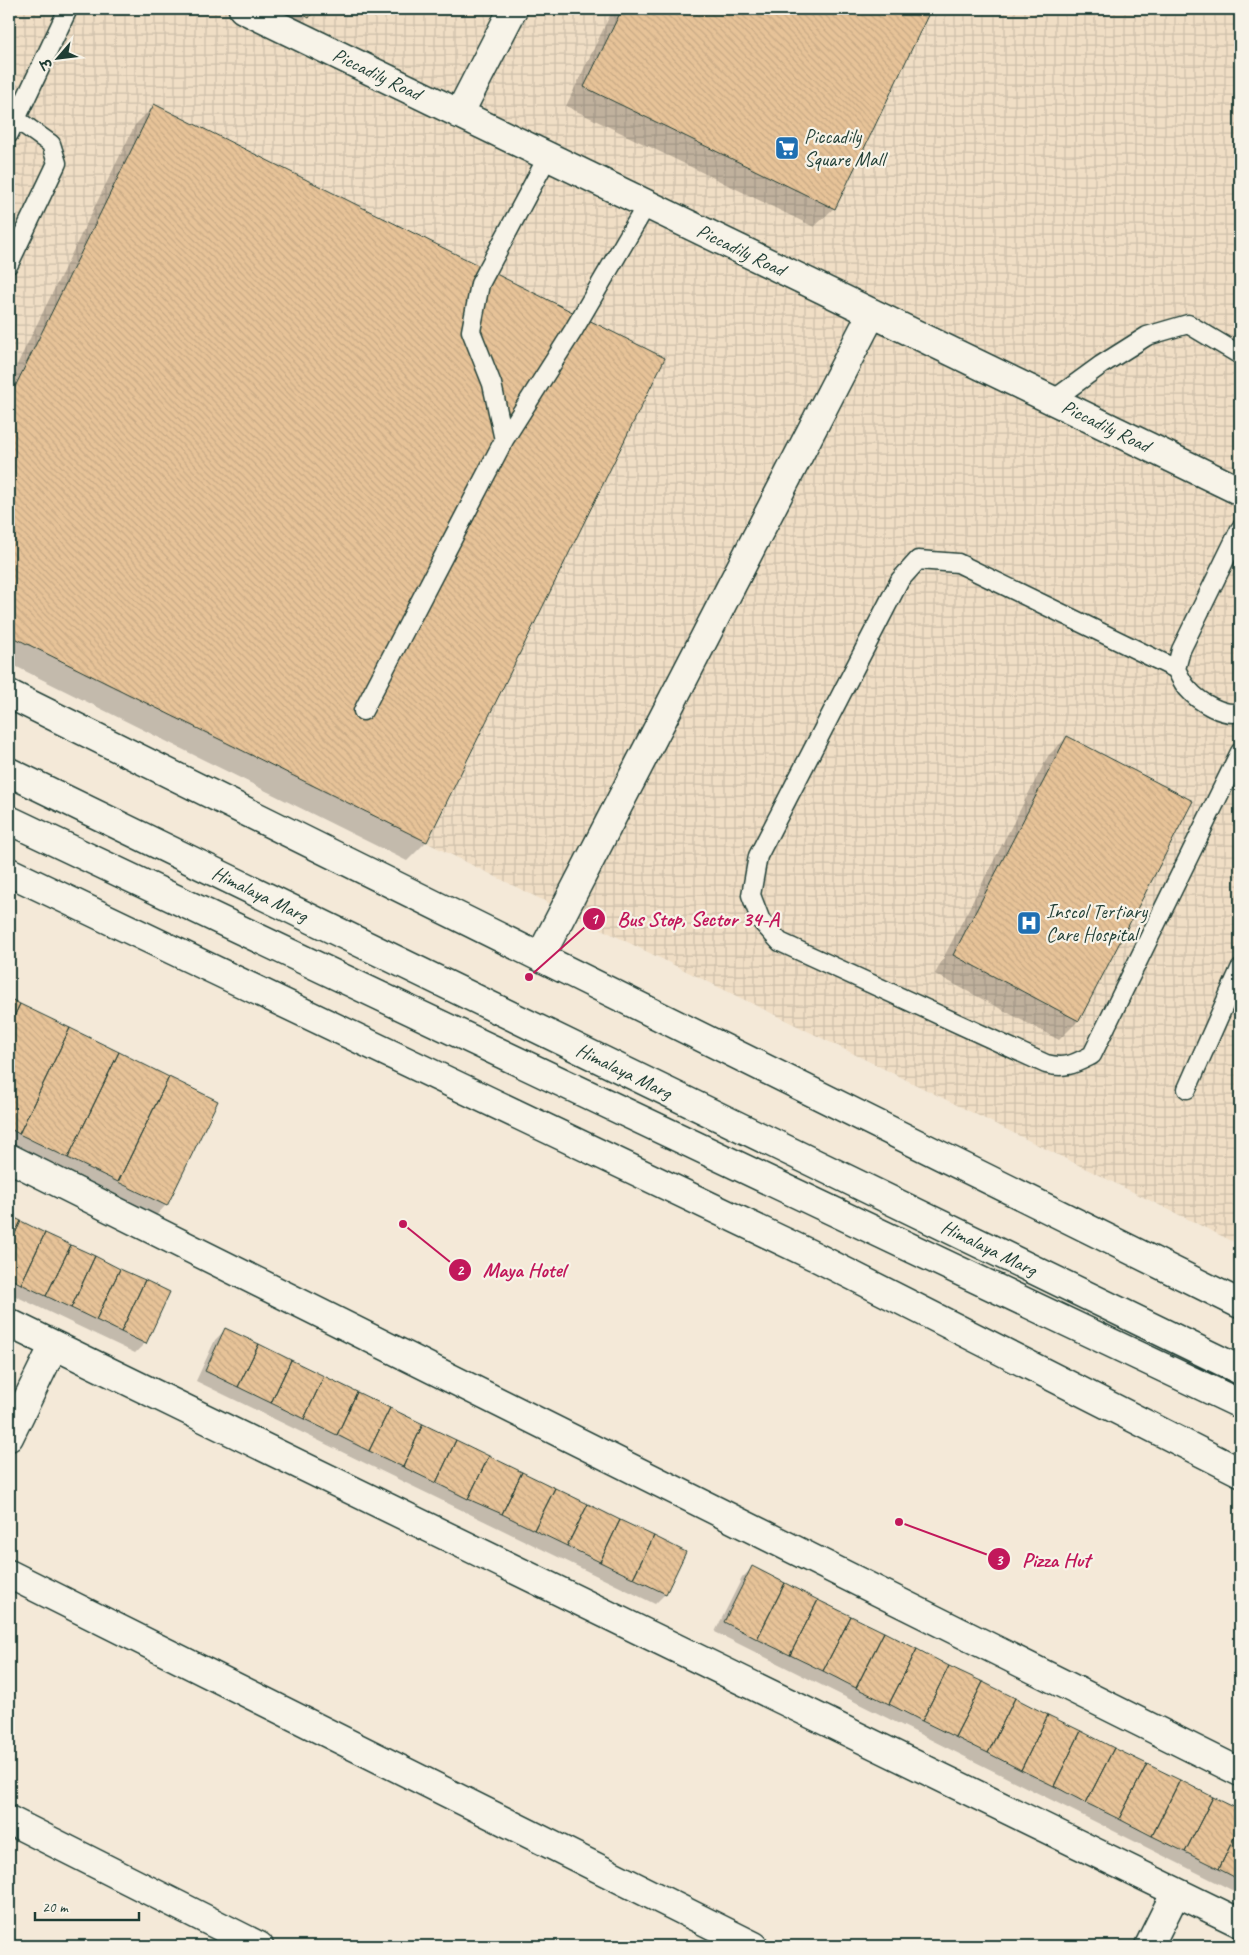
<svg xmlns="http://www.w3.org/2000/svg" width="1249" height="1955" font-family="Caveat,'Playpen Sans Deva',sans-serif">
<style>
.industrial{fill:url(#industrial-grid)}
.shadow{fill:#0003}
.building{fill:url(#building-back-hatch);stroke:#1f3d34}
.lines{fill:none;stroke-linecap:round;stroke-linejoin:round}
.lane-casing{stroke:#1f3d34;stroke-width:21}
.street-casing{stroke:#1f3d34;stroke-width:31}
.secondary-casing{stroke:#1f3d34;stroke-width:31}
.lane{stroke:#f7f3e8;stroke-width:18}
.street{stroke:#f7f3e8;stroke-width:28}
.secondary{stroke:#f7f3e8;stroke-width:28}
.labels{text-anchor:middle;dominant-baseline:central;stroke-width:4.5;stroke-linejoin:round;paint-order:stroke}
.street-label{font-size:20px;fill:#1f3d34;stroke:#f7f3e8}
.poi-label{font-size:20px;fill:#1f3d34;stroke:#f7f3e8;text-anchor:start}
.leader{fill:none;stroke:#c2185b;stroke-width:2}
.callout-dot{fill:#c2185b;stroke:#f7f3e8;stroke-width:2}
.mark-label{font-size:15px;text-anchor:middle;font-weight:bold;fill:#fff}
.callout-label{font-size:21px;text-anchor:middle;font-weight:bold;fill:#c2185b;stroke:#f7f3e8;stroke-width:4.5;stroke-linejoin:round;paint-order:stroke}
</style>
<defs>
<pattern id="industrial-grid" width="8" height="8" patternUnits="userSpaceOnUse" patternTransform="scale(1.25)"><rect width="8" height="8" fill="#f0dec5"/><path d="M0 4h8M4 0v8" fill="none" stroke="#cdbfaa"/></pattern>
<pattern id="building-back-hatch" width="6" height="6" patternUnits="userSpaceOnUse" patternTransform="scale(1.25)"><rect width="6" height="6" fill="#e7c398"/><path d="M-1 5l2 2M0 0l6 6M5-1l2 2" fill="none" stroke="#c6a884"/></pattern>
</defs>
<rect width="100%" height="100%" fill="#f4e9d8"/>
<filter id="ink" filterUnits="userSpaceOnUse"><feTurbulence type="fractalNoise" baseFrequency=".02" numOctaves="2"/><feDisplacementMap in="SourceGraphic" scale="10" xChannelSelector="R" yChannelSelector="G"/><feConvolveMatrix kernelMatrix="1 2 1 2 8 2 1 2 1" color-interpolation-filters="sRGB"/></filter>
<g filter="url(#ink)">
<!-- industrial -->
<path class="industrial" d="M9 9H1240V1245L9 636Z"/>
<!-- shadow -->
<path class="shadow" d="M243 9H313L289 36Z
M613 9H930L834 208 814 227 566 106Z
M154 106 663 358 426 842 407 861 9 663V381L135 125Z
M1067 737 1191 802 1078 1021 1059 1040 935 974 1048 756Z
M9 1000 216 1101 166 1205 152 1220 9 1150Z
M9 1217 168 1293 145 1343 135 1353 9 1293Z
M225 1330 685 1552 665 1594 655 1604 196 1381 215 1340Z
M752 1568 1240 1812V1894L715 1632 742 1578Z"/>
<!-- building -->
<path class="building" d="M294 9H315L309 18Z
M622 9H931L835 209 584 87Z
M154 104 665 358 427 842 9 635V399Z
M1067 736 1193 801 1079 1021 953 955Z
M9 998 20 1004 9 1027Z
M20 1004 70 1028 19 1134 9 1128V1027Z
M70 1028 119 1052 68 1158 19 1134Z
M119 1052 169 1077 118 1182 68 1158Z
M169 1077 218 1101 167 1206 118 1182Z
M9 1215 21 1221 9 1246Z
M21 1221 45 1233 21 1284 9 1278V1246Z
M45 1233 71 1245 46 1296 21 1284Z
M71 1245 95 1256 71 1308 46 1296Z
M95 1256 120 1269 96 1320 71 1308Z
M120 1269 145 1280 121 1332 96 1320Z
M145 1280 170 1292 146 1344 121 1332Z
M225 1328 259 1344 238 1387 205 1371Z
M259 1344 291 1360 271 1403 238 1387Z
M291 1360 324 1376 304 1419 271 1403Z
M324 1376 357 1392 337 1435 304 1419Z
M357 1392 390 1408 369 1451 337 1435Z
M390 1408 423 1424 403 1467 369 1451Z
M423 1424 456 1440 436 1483 403 1467Z
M456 1440 489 1456 468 1499 436 1483Z
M489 1456 522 1472 502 1514 468 1499Z
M522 1472 555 1488 534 1530 502 1514Z
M555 1488 588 1504 567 1546 534 1530Z
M588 1504 620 1520 600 1562 567 1546Z
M620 1520 654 1536 633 1578 600 1562Z
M654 1536 686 1552 666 1594 633 1578Z
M752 1566 785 1583 757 1639 724 1622Z
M785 1583 818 1600 790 1655 757 1639Z
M818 1600 851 1616 823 1671 790 1655Z
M851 1616 884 1632 856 1688 823 1671Z
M884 1632 917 1649 889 1704 856 1688Z
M917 1649 949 1666 922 1721 889 1704Z
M949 1666 983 1682 955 1737 922 1721Z
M983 1682 1015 1698 988 1753 955 1737Z
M1015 1698 1048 1715 1021 1770 988 1753Z
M1048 1715 1081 1731 1054 1786 1021 1770Z
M1081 1731 1114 1748 1086 1803 1054 1786Z
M1114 1748 1147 1764 1119 1819 1086 1803Z
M1147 1764 1180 1780 1152 1836 1119 1819Z
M1180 1780 1213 1797 1185 1852 1152 1836Z
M1213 1797 1240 1810V1825L1219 1869 1185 1852Z
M1240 1825V1880L1219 1869Z"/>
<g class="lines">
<defs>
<path id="lane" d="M9 114 51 144 57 163 9 264
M9 134 68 9
M1053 400 1101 365 1147 336 1188 324 1240 355
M504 440 573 331 647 204
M1240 529 1181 650 1176 669C1179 675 1183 684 1188 689 1199 702 1224 717 1240 712
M1176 669 958 563 918 560 900 580 758 856 751 895 761 921 780 942 1046 1064C1066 1069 1074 1064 1092 1055L1240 752
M363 711 504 440 492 384 471 331 480 284 548 156
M1187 1089 1240 969"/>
<path id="street" d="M243 9 1240 491
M459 114 513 9
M9 694 1240 1304
M9 872 814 1256 1240 1472
M540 957 872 313
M9 1158 1240 1772
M9 1323 1240 1923
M9 1437 54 1345
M9 1574 754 1946
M9 1820 259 1946
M1149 1946 1176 1892"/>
<path id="secondary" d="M9 772 1240 1370
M9 820 1240 1404"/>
</defs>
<!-- lane casing -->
<use href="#lane" class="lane-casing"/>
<!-- street casing -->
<use href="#street" class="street-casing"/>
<!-- secondary casing -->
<use href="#secondary" class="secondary-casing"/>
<!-- lane -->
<use href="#lane" class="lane"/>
<!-- street -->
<use href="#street" class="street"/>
<!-- secondary -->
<use href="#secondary" class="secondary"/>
</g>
</g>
<!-- icons -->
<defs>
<symbol id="supermarket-square" viewBox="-11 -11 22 22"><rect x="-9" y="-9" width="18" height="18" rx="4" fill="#1f6fb2" stroke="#f7f3e8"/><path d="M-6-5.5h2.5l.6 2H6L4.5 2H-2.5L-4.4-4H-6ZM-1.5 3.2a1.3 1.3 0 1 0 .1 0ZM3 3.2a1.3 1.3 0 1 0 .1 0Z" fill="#fff"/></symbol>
<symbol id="hospital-square" viewBox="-11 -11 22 22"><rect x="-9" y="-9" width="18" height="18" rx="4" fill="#1f6fb2" stroke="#f7f3e8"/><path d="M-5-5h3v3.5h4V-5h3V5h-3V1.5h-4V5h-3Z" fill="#fff"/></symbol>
</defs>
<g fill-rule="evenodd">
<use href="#supermarket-square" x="773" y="134" width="28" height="28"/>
<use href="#hospital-square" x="1015" y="909" width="28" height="28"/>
</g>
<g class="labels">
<!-- street labels -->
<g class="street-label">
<text transform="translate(377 74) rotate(26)">Piccadily Road</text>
<text transform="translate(741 250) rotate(26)">Piccadily Road</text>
<text transform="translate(1106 426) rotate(26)">Piccadily Road</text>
<text transform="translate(260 894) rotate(26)">Himalaya Marg</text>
<text transform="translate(624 1071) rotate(26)">Himalaya Marg</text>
<text transform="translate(989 1248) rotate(26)">Himalaya Marg</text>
</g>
<!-- poi labels -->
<g class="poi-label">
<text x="804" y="136">Piccadily<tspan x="804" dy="23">Square Mall</tspan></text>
<text x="1046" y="911">Inscol Tertiary<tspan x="1046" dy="23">Care Hospital</tspan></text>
</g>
</g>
<!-- callouts -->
<path class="leader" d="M529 977L594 919M403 1224L460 1270M899 1522L999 1559"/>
<g class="callout-dot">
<circle cx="529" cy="977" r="5"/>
<circle cx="403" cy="1224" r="5"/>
<circle cx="899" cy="1522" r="5"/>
<circle cx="594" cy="919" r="12"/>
<circle cx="460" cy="1270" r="12"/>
<circle cx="999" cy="1559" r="12"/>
</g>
<g class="mark-label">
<text x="594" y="924">1</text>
<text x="460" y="1275">2</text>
<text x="999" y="1565">3</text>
</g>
<g class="callout-label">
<text x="698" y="926">Bus Stop, Sector 34-A</text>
<text x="524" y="1277">Maya Hotel</text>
<text x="1056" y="1567">Pizza Hut</text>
</g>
<!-- margin -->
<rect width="1249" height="1955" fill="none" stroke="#f7f3e8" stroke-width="30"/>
<rect x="15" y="15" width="1219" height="1925" fill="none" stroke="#1f3d34" stroke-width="2" filter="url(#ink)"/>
<!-- north arrow -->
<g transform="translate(58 58) rotate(242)" stroke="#f7f3e8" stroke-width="4" paint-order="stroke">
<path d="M0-4L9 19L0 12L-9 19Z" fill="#1f3d34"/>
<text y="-8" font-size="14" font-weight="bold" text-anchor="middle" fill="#1f3d34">उ</text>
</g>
<!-- scale -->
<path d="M35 1912v8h104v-8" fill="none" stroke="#1f3d34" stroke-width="2.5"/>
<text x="42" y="1912" font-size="15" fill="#1f3d34" stroke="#f7f3e8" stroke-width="4" paint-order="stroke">20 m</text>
</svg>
